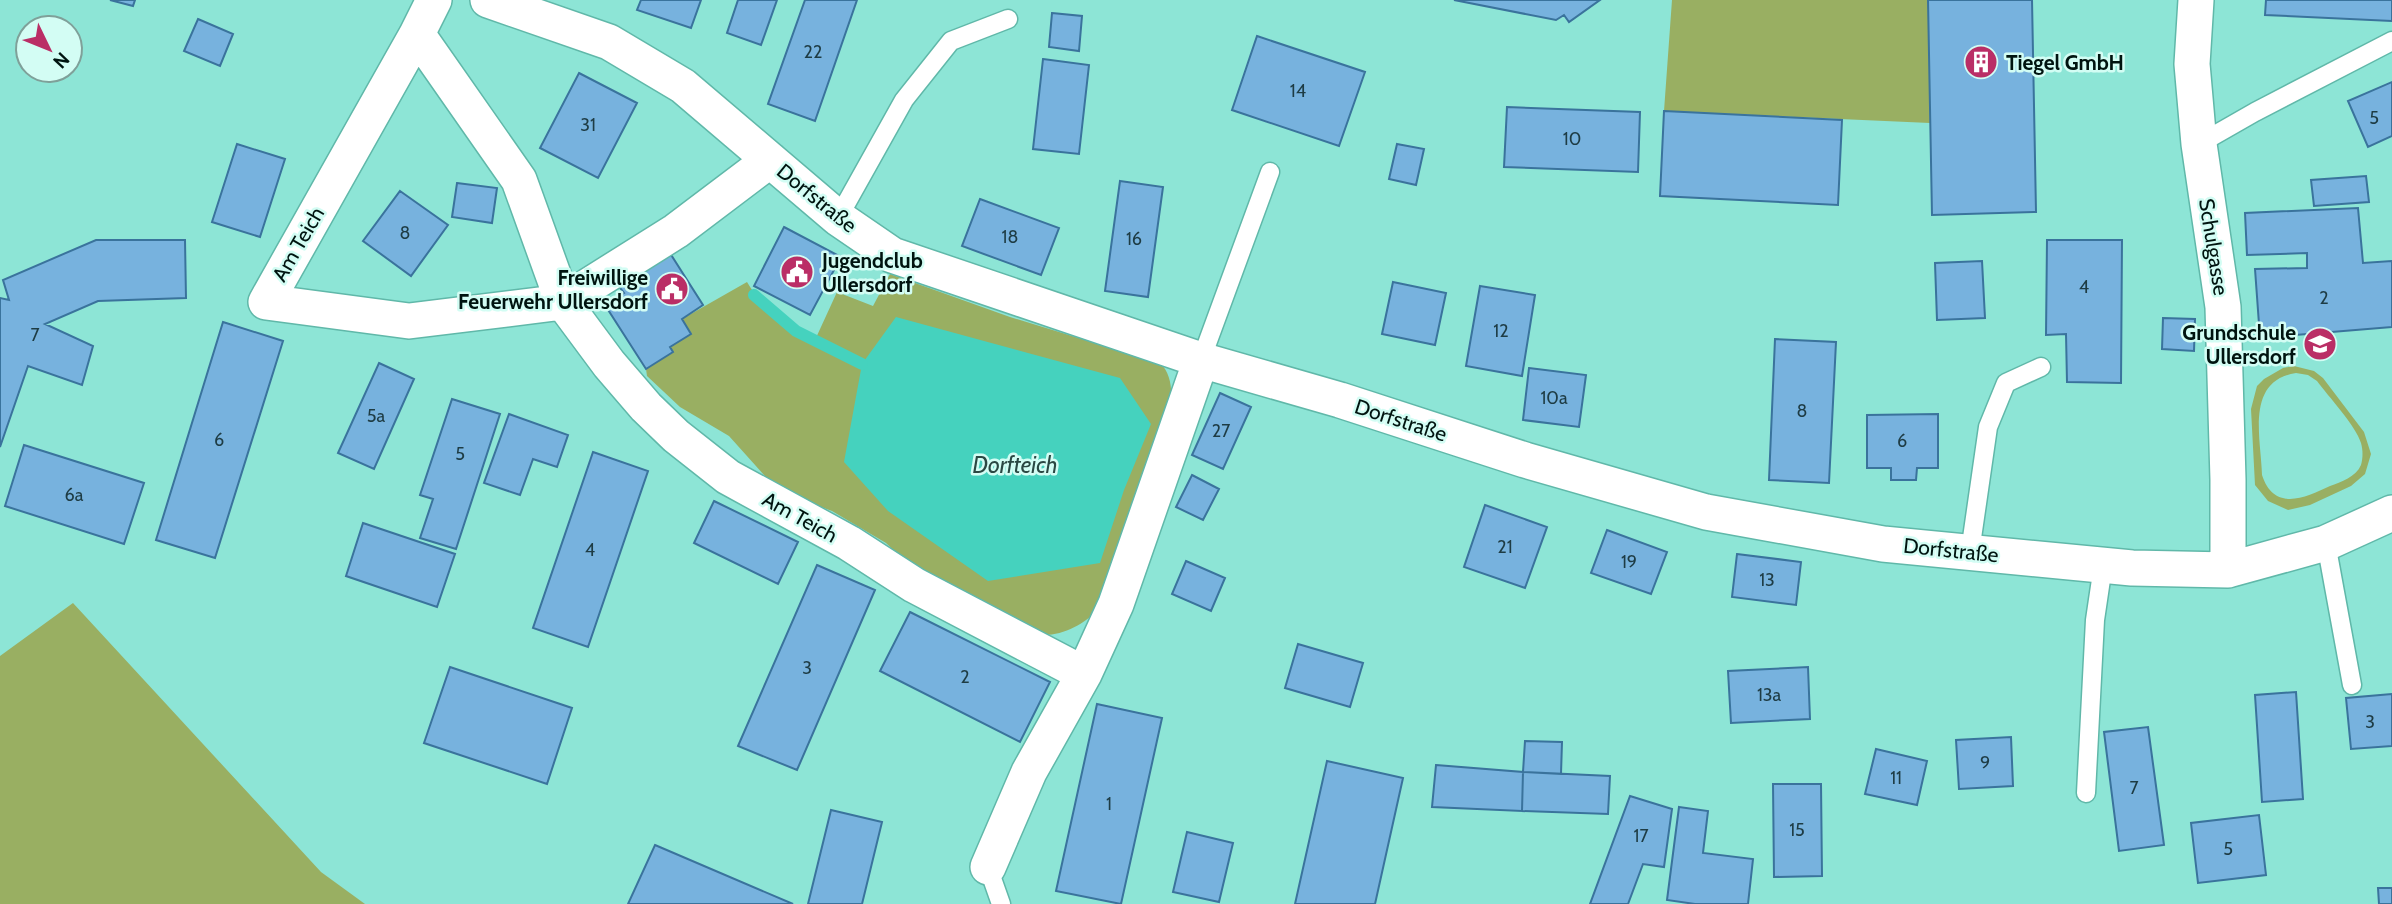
<svg xmlns="http://www.w3.org/2000/svg" width="2392" height="904" font-family="Cabin,sans-serif">
<style>
.green{fill:#99af62;fill-rule:evenodd}
.water{fill:#45d2be}
.lines{fill:none;stroke-linecap:round;stroke-linejoin:round}
.stream{stroke:#45d2be;stroke-width:12}
.building{fill:#77b2de;stroke:#3a739c;stroke-width:2}
.lane-casing{stroke:#60b8a9;stroke-width:21}
.street-casing{stroke:#60b8a9;stroke-width:38}
.lane{stroke:#fff;stroke-width:18}
.street{stroke:#fff;stroke-width:35}
.labels{text-anchor:middle;dominant-baseline:central;stroke-width:5;stroke-linejoin:round;paint-order:stroke}
.number-label{font-size:18px;fill:#1e3c44}
.poi-label{font-size:21px;font-weight:bold;fill:#001410;stroke:#d3fdf4;text-anchor:start}
.street-label{font-size:21px;fill:#001410;stroke:#d3fdf4}
.water-label{font-size:23px;font-style:italic;fill:#2a4843;stroke:#d3fdf4}
</style>
<rect width="100%" height="100%" fill="#8de5d6"/>
<!-- green -->
<path class="green" d="M1672 0H1928L1930 123 1664 111Z
M890 274 1010 317 1160 363C1170 372 1172 387 1171 400L1099 609C1085 623 1065 635 1044 635L904 560 886 543 832 511 805 501 772 484 729 436 680 407 647 376 646 369 672 352 670 347 682 319 747 282C761 307 789 328 815 340L837 292 873 306Z
M2294 366 2314 371 2323 378 2364 432 2371 454 2365 474 2351 486 2310 505 2288 510 2268 501 2255 485 2251 409 2257 386 2264 379 2283 368ZM2296 373 2308 375 2317 381C2328 396 2356 426 2361 443 2363 450 2363 458 2361 465 2356 477 2341 482 2330 486 2305 498 2274 512 2262 475 2261 438 2245 381 2296 373Z
M73 603 321 872 365 904H0V656Z"/>
<!-- water -->
<path class="water" d="M896 317 1120 378 1151 424 1124 490 1100 563 988 581 888 511 844 462 862 364Z"/>
<g class="lines">
<!-- stream -->
<path class="stream" d="M754 295 796 331 862 364"/>
</g>
<!-- building -->
<path class="building" d="M110 0H135L133 6Z
M641 0H701L691 28 637 10Z
M738 0H777L761 45 727 33Z
M805 0H857L815 121 768 104Z
M1454 0H1600L1569 22 1564 15 1556 20Z
M1928 0H2032L2036 212 1932 215Z
M2266 0H2392V21L2265 15Z
M1052 13 1082 16 1079 51 1049 47Z
M198 19 233 34 220 66 184 51Z
M1257 36 1365 72 1339 146 1232 110Z
M1043 59 1089 65 1079 154 1033 149Z
M579 73 637 103 598 178 540 148Z
M2392 82V136L2368 147 2348 101Z
M1507 107 1640 112 1638 172 1504 167Z
M1664 111 1842 120 1838 205 1660 196Z
M237 144 285 159 260 237 212 222Z
M1397 144 1424 149 1416 185 1389 179Z
M2366 176 2369 202 2314 206 2311 180Z
M1120 181 1163 187 1148 297 1105 291Z
M457 183 497 188 492 223 452 217Z
M400 191 448 225 411 276 363 241Z
M980 199 1059 228 1041 275 962 246Z
M2358 208 2363 263 2392 261V327L2260 338 2255 269 2307 268V253L2247 255 2245 213Z
M784 227 841 257 810 315 754 286Z
M96 240H185L186 298 98 301 45 324 93 346 82 385 28 366 0 447V298L9 300 3 280Z
M2047 240H2122L2121 383 2067 382 2066 334 2046 335Z
M668 250 703 305 682 319 691 334 670 347 673 352 646 369 605 305 624 293 617 284Z
M1982 261 1985 318 1937 320 1935 263Z
M1393 282 1446 293 1435 345 1382 334Z
M1480 286 1535 295 1522 376 1466 366Z
M2163 318 2195 319 2194 351 2162 349Z
M223 322 283 341 215 558 156 540Z
M1775 339 1836 342 1829 483 1769 480Z
M379 363 414 379 374 469 338 453Z
M1529 368 1586 375 1579 427 1523 420Z
M1220 393 1251 407 1223 469 1192 455Z
M452 399 500 414 456 549 420 538 433 499 420 495Z
M509 414 568 435 557 467 533 459 520 495 484 483Z
M1938 414V468H1917L1916 480H1891V468H1867V415Z
M24 445 144 483 124 544 5 506Z
M593 452 648 471 588 647 533 628Z
M1192 475 1219 489 1203 520 1176 507Z
M714 501 798 542 778 584 694 543Z
M1485 505 1547 527 1525 588 1464 567Z
M363 523 455 554 437 607 346 576Z
M1607 530 1667 552 1651 594 1591 573Z
M1737 554 1801 562 1796 605 1732 597Z
M1186 561 1225 578 1211 611 1172 594Z
M817 565 875 590 797 770 738 746Z
M910 612 1050 682 1020 742 880 671Z
M1298 644 1363 663 1350 707 1285 688Z
M450 667 572 708 547 784 424 743Z
M1808 667 1810 719 1731 723 1728 671Z
M2296 692 2303 799 2262 802 2255 695Z
M2392 694V746L2351 749 2346 698Z
M1097 704 1162 718 1121 904 1056 891Z
M2148 727 2164 845 2119 851 2104 732Z
M2011 737 2013 786 1959 789 1956 740Z
M1525 741 1562 742 1561 774 1523 772Z
M1876 749 1927 761 1917 805 1865 794Z
M1327 761 1403 778 1375 904H1295Z
M1436 765 1523 772 1522 811 1432 807Z
M1523 772 1610 776 1608 814 1522 811Z
M1773 784H1821L1822 876 1774 877Z
M1630 796 1672 809 1664 867 1643 864 1628 904H1590Z
M1679 807 1708 811 1703 853 1753 859 1748 904H1695L1667 900Z
M831 810 882 822 862 904H808Z
M2259 815 2266 875 2198 883 2191 823Z
M1187 832 1233 843 1219 902 1173 892Z
M655 845 793 904H628Z
M2378 888H2392V904H2379Z"/>
<g class="lines">
<defs>
<path id="lane" d="M2199 144 2255 112 2392 41
M838 218 904 100 951 41 1008 19
M1201 360 1270 172
M2326 543 2352 685
M1970 552 1988 427 2006 383 2041 367
M2086 793 2095 620 2103 566
M988 867 1001 904"/>
<path id="street" d="M434 0 417 34 519 180 563 302 609 364 646 407 676 436 728 477 849 543 914 585 1084 674
M488 0 609 42 683 86 838 218 892 255 1201 360 1340 400 1525 460 1706 512 1883 544 2132 568 2228 570 2326 543 2392 513
M2196 0 2192 64 2199 144 2223 307 2228 480V570
M417 34 266 302 409 321 563 302 676 231 770 160
M988 867 1029 772 1084 674 1116 604 1201 360"/>
</defs>
<!-- lane casing -->
<use href="#lane" class="lane-casing"/>
<!-- street casing -->
<use href="#street" class="street-casing"/>
<!-- lane -->
<use href="#lane" class="lane"/>
<!-- street -->
<use href="#street" class="street"/>
</g>
<!-- icons -->
<defs>
<symbol id="building-disc" viewBox="-11 -11 22 22"><circle r="9.5" fill="#ba2e66" stroke="#d3fdf4"/><path d="M-4-6H4V6H1V3H-1V6H-4ZM-2.5-4.3h1.7v1.8h-1.7ZM.8-4.3h1.7v1.8H.8ZM-2.5-1h1.7V.8h-1.7ZM.8-1h1.7V.8H.8Z" fill="#fff"/></symbol>
<symbol id="civic-disc" viewBox="-11 -11 22 22"><circle r="9.5" fill="#ba2e66" stroke="#d3fdf4"/><path d="M-.6-6.5H3V-4.5H.6V-3L4-1V1h2V6H-6V1h2V-1L-.6-3ZM-1.2 2.5V6h2.4V2.5Z" fill="#fff"/></symbol>
<symbol id="school-disc" viewBox="-11 -11 22 22"><circle r="9.5" fill="#ba2e66" stroke="#d3fdf4"/><path d="M0-5L7-2L0 1L-7-2ZM-4 1L0 2.5L4 1V4Q0 6-4 4Z" fill="#fff"/></symbol>
</defs>
<g fill-rule="evenodd">
<use href="#building-disc" x="1962" y="43" width="38" height="38"/>
<use href="#civic-disc" x="778" y="253" width="38" height="38"/>
<use href="#civic-disc" x="653" y="270" width="38" height="38"/>
<use href="#school-disc" x="2301" y="325" width="38" height="38"/>
</g>
<g class="labels">
<!-- number labels -->
<g class="number-label">
<text x="813" y="52">22</text>
<text x="1298" y="91">14</text>
<text x="2374" y="118">5</text>
<text x="588" y="125">31</text>
<text x="1572" y="139">10</text>
<text x="405" y="233">8</text>
<text x="1010" y="237">18</text>
<text x="1134" y="239">16</text>
<text x="2084" y="287">4</text>
<text x="2324" y="298">2</text>
<text x="1501" y="331">12</text>
<text x="35" y="335">7</text>
<text x="1554" y="398">10a</text>
<text x="1802" y="411">8</text>
<text x="376" y="416">5a</text>
<text x="1221" y="431">27</text>
<text x="219" y="440">6</text>
<text x="1902" y="441">6</text>
<text x="460" y="454">5</text>
<text x="74" y="495">6a</text>
<text x="1505" y="547">21</text>
<text x="590" y="550">4</text>
<text x="1629" y="562">19</text>
<text x="1767" y="580">13</text>
<text x="807" y="668">3</text>
<text x="965" y="677">2</text>
<text x="1769" y="695">13a</text>
<text x="2370" y="722">3</text>
<text x="1985" y="763">9</text>
<text x="1896" y="778">11</text>
<text x="2134" y="788">7</text>
<text x="1109" y="804">1</text>
<text x="1797" y="830">15</text>
<text x="1641" y="836">17</text>
<text x="2228" y="849">5</text>
</g>
<!-- poi labels -->
<g class="poi-label">
<text x="2006" y="62">Tiegel GmbH</text>
<text x="822" y="260">Jugendclub<tspan x="822" dy="24">Ullersdorf</tspan></text>
<text x="648" y="277" text-anchor="end">Freiwillige<tspan x="648" dy="24">Feuerwehr Ullersdorf</tspan></text>
<text x="2296" y="332" text-anchor="end">Grundschule<tspan x="2296" dy="24">Ullersdorf</tspan></text>
</g>
<!-- street labels -->
<g class="street-label">
<text transform="translate(817 198) rotate(39)">Dorfstraße</text>
<text transform="translate(298 244) rotate(-60)">Am Teich</text>
<text transform="translate(2214 247) rotate(81)">Schulgasse</text>
<text transform="translate(1401 420) rotate(18)">Dorfstraße</text>
<text transform="translate(800 517) rotate(29)">Am Teich</text>
<text transform="translate(1951 550) rotate(6)">Dorfstraße</text>
</g>
<!-- water labels -->
<g class="water-label">
<text x="1015" y="465">Dorfteich</text>
</g>
</g>
<!-- north arrow -->
<g transform="translate(49 49) rotate(133)"><circle r="33" fill="#d3fdf4" stroke="#7fa099" stroke-width="2"/>
<path d="M0-5L12 26L0 18L-12 26Z" fill="#ba2e66"/>
<text y="-10" font-size="19" font-weight="bold" text-anchor="middle" fill="#001410">N</text>
</g>
</svg>
